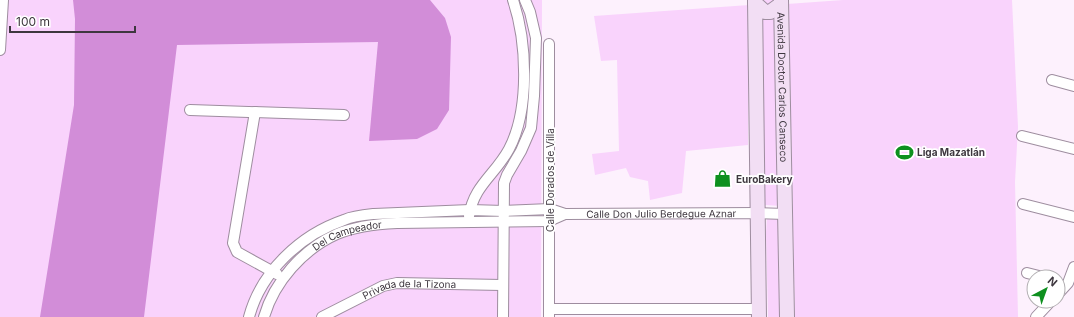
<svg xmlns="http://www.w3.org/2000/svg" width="1074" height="317" font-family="Inter,sans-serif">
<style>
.green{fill:#f9d3fc}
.water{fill:#d28dd8}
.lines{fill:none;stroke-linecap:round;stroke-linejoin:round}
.street-casing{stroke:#9e8d9f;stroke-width:12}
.secondary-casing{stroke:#9e8d9f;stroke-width:16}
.street{stroke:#fff;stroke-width:10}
.secondary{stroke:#f2def4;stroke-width:14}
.labels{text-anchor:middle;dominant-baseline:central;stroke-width:3.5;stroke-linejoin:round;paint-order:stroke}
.street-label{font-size:10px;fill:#3e373f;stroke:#fff}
.poi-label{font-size:10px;font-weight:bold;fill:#3e373f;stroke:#fff;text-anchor:start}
</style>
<rect width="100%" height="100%" fill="#fdf1fd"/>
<!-- green -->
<path class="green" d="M0 0H542L541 317H0Z
M758 0H776L782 206 765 205Z
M843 0H1012L1018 127 1015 182 1018 317H795L790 75 787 4Z
M749 5 748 145 686 151 682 193 650 200 648 181 630 177 626 168 595 175 592 154 619 151 617 60 601 61 594 16Z
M767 216H775L779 221 783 317H768L766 233Z"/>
<!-- water -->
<path class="water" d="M73 0H430L445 18 451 37 449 110 437 129 417 139 369 141 378 42 177 45 144 317H40L74 105 75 19Z"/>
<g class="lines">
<defs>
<g id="street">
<path d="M0 50 3 0"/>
<path d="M1052 80 1074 86"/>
<path d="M190 110 344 115"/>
<path d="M255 112 233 243 237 252 277 274"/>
<path d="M1022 136 1074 149"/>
<path d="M1023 204 1074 217"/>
<path d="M469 216C474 185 495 175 509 149 530 109 527 42 513 0"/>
<path d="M1027 273 1043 277"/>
<path d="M1058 294 1068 283 1074 267"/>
<path d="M550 309H758"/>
<path id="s1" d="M249 317C261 272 300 235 344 220 353 216 364 215 374 214L470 210 504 211 550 209 565 214 758 213 785 214"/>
<path id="s2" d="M264 317C274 282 303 249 337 234 356 226 377 224 397 223L549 221 565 214"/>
<path id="s3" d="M322 317 383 286 397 283 502 285"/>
<path d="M503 317 504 183 507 175 521 151 531 128 534 96 536 38 530 12 525 0"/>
<path d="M549 317V44"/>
<path d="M1036 317 1051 301"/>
</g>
<g id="secondary">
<path d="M755 0 759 317"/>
<path id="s4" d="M781 0 787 317"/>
<path d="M755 3 765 12H770L781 4"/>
</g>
</defs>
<!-- street casing -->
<use href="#street" class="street-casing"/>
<!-- secondary casing -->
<use href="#secondary" class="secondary-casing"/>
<!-- street -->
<use href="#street" class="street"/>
<!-- secondary -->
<use href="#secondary" class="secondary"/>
</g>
<!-- icons -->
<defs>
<symbol id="stadium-bare" viewBox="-9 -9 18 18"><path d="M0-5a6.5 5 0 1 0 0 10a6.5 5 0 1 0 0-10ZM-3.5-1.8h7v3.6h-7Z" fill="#0e901f" stroke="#fff" stroke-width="2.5" paint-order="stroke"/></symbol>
<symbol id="shop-bare" viewBox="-9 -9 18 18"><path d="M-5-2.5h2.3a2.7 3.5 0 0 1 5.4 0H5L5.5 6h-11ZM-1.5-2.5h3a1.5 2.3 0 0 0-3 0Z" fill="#0e901f" stroke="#fff" stroke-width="2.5" paint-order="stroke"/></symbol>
</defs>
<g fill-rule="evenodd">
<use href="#stadium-bare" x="892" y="140" width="25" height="25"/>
<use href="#shop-bare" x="710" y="166" width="25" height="25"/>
</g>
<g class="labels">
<!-- street labels -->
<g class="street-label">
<text stroke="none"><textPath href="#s4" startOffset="87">Avenida Doctor Carlos Canseco</textPath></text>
<text transform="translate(550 180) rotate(-90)">Calle Dorados de Villa</text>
<text stroke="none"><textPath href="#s1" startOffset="460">Calle Don Julio Berdegue Aznar</textPath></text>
<text stroke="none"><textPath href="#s2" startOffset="123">Del Campeador</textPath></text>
<text stroke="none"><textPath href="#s3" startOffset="94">Privada de la Tizona</textPath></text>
</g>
<!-- poi labels -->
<g class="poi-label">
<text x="917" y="152">Liga Mazatlán</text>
<text x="736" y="179">EuroBakery</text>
</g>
</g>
<!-- north arrow -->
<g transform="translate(1046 289) rotate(41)"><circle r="19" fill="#ffffff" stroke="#b2afb2"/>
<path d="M0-3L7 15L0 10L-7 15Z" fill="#0e901f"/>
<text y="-6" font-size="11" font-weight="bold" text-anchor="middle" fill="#3e373f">N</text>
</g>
<!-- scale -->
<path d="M10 26v6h125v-6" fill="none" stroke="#3e373f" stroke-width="2"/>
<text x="16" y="26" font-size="12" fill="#3e373f" stroke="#ffffff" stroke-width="3" paint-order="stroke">100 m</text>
</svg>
